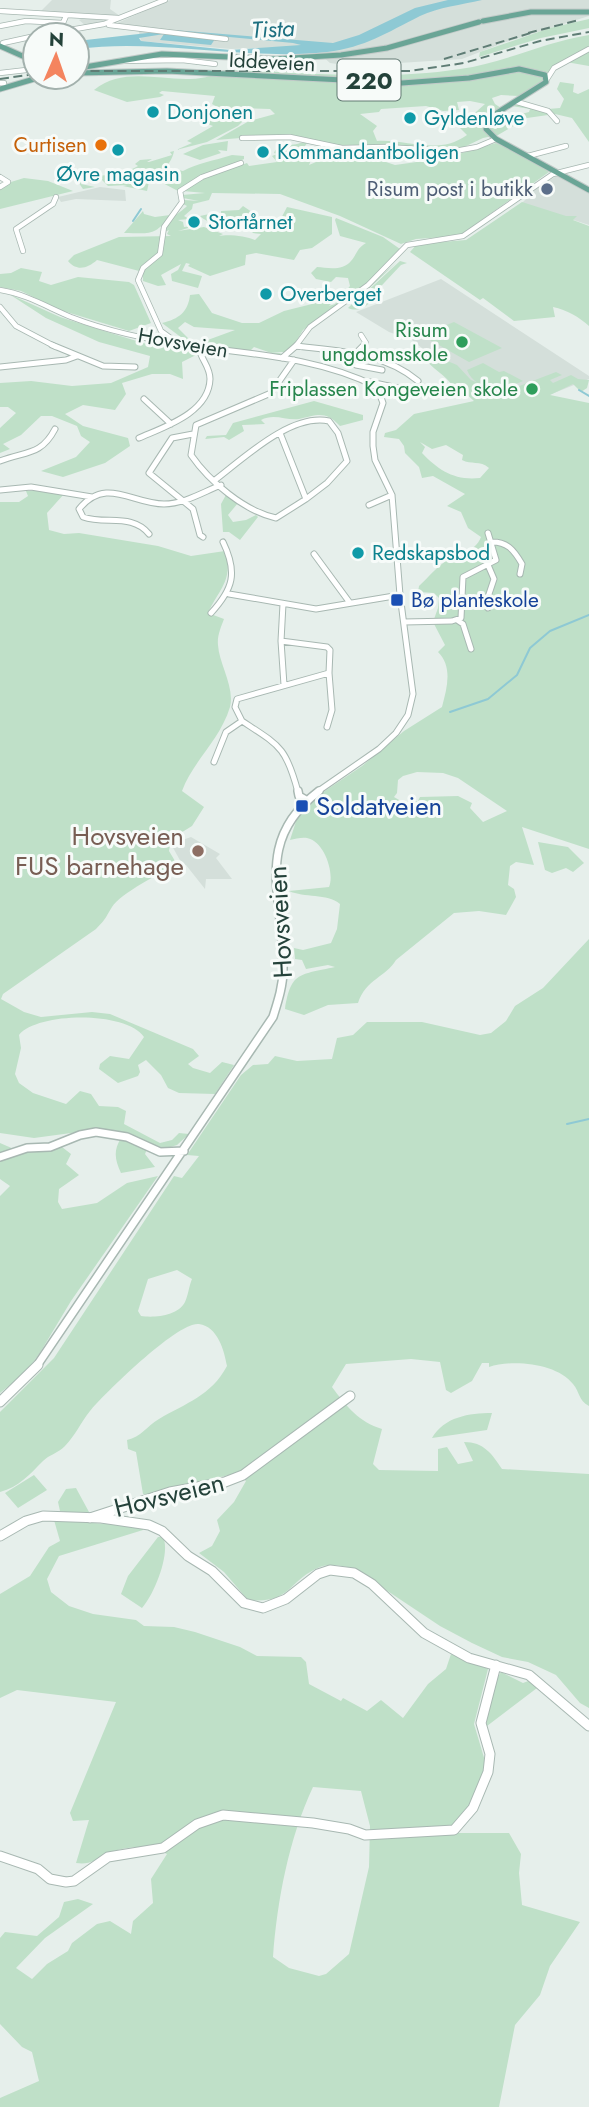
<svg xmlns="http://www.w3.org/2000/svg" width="589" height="2107" font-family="Jost,sans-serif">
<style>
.built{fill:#d4dfda}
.green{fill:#bfe0c8;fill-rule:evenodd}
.water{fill:#8ec9d4;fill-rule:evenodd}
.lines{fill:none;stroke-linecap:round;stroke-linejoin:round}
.stream{stroke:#8ec9d4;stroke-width:2}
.minor-far3-casing{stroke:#a8b8b2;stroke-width:6}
.minor-far2-casing{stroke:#a8b8b2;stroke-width:7}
.minor-far1-casing{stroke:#a8b8b2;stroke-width:10}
.minor-casing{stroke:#a8b8b2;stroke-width:11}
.major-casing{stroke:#c2cac8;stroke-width:7}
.minor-far3{stroke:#fff;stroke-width:4.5}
.minor-far2{stroke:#fff;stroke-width:5}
.minor-far1{stroke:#fff;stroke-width:7}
.minor{stroke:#fff;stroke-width:9}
.major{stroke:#6aa596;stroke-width:5}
.rail{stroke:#5f7d75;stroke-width:2;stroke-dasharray:9 4.5;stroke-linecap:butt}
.culture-dot{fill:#0f9aa8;stroke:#f7fbf9;stroke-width:2.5}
.food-dot{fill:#e8710a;stroke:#f7fbf9;stroke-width:2.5}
.service-dot{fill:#5c6f8a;stroke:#f7fbf9;stroke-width:2.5}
.leisure-dot{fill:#2e9e5b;stroke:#f7fbf9;stroke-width:2.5}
.transit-dot{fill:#1a4fb4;stroke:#f7fbf9;stroke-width:2.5}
.education-dot{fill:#8d6e63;stroke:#f7fbf9;stroke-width:2.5}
.labels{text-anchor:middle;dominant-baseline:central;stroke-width:6;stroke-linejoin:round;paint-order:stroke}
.far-street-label{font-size:21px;fill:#24423a;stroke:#f7fbf9}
.far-culture-label{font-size:21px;fill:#0d838f;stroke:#f7fbf9;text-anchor:start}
.far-food-label{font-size:21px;fill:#c56008;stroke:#f7fbf9;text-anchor:end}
.far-service-label{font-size:21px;fill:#4e5e75;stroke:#f7fbf9;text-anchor:end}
.far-leisure-label{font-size:21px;fill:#27864d;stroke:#f7fbf9;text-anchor:end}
.far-transit-label{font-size:21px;fill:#164399;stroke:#f7fbf9;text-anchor:start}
.far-water-label{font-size:23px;font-style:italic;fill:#1c6f80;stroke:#f7fbf9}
.shield{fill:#f7fbf9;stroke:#637a73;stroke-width:2}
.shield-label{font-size:24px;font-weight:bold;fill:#24423a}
.transit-label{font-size:26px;fill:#164399;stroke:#f7fbf9;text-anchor:start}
.education-label{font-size:26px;fill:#785e54;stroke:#f7fbf9;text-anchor:end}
.street-label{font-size:26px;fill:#24423a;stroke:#f7fbf9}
</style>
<rect width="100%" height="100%" fill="#e6efeb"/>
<!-- built -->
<path class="built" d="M52 0H111L110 9 120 16 86 26 79 20 86 17 39 13Z
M170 0H589V16L503 43 462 59 352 66 330 63 320 54 297 47 231 49 141 41 138 28 108 27Z
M558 175 589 193V225L522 203 536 189Z
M100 187 125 190 126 201 76 199 61 202 58 197Z
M441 279 589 376V379L549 395 477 390 444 360 428 353 412 340 389 332 356 312Z
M191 837 220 854 216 858 232 879H206L205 889 186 865 182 864 171 844Z"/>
<!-- green -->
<path class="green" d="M589 19V28L541 38 479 57 480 52 550 28Z
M589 35V66L566 62 546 74 542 83 519 96 501 95 492 98 495 104 504 110 496 116 502 119 529 112 530 109 512 106 517 103 548 109 560 108 564 99 557 89 560 82 574 84 573 92 578 94 589 89V142L572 118 555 114 527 118 498 135 483 138 462 148 344 147 303 137 279 135 216 140 249 121 275 114 270 109 243 108 238 115 242 122 238 126 207 142 176 150 192 143 187 141 213 126 200 121 221 109 212 104 215 96 162 91 159 93 164 95 160 97 127 102 94 90C132 59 184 94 224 70 301 72 383 81 460 69 504 63 544 42 589 35ZM470 101 485 104 459 127 467 135C438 156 408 139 377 141L373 131 377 126 360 114 379 112 381 109 426 106 443 111 459 110 457 102Z
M228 141 227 151 218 150 221 153 200 160 183 154 203 145Z
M300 143H307L303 149 314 153 309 165 323 159 343 156 364 160 374 158 395 165 445 158 496 143 528 158 549 172 459 236 416 239 401 244 340 216 280 194 212 193 209 200 193 204 192 209 184 216 189 219 178 220 183 222 184 227 195 226 178 231 204 227 223 234 219 236C228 234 246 236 255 240L261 234 253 233C236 209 214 231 200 216L214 213 211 215 221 216V211L239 210 243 206 276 228 287 207 332 217V234L312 248 300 250 294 260 256 253 246 255 245 265 210 276 188 266 190 264 186 263 182 271 202 276 198 288 172 281 171 274 178 270 181 264 161 275 166 285 158 286 143 281V272L97 260C88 268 77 272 68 261L74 255 119 237 171 236 167 234 169 230 165 232C167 218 179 214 187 206L183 204 184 200 199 201 183 198 182 195 205 193 183 191 204 178 247 163 249 166 277 162 272 156 277 154 274 153C279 142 289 147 300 143Z
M174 151C171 167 156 177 139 183L149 182 147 191 123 186 127 185 108 186 100 178 82 180 81 184 95 187 83 189 74 176 121 175 138 166 135 164 140 160 152 159 147 162H149L172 155 170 152Z
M232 155 244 156V159L178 191 155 179 168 168 183 171C198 163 213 161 232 155Z
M24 178 48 181 73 191 0 209V189L11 182Z
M522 202 566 216H577L573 220 589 226V326C579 317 567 310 553 307L555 317 514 321 483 298 480 300 410 252 417 244 466 240Z
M143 211 144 214 155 217 170 215C155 237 149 233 124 233Z
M336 218 383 237 400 249 374 278 303 330 294 345 285 352H270L282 353 277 355 254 347 250 351 194 345 235 330 194 327 185 322 178 328 191 341H186L162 323C179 319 188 312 190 295L199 294 212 313 242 323H259L284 311 316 303 338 290 342 292 329 306 335 304 350 286 348 278 336 277 331 282 316 279 311 273 317 267C328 268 343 271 351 261 357 254 357 248 366 243L340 236 335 220Z
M400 261 407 263 401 265 368 300 371 301C365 308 357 312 348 308L358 298 346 305 396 263 359 298 362 296Z
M21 268 42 272 39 281 51 285 78 277 129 282 134 285 151 323 129 331 60 310 21 291 0 287V274L11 273Z
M9 294 60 317 104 331 153 346 197 352 196 355 182 362 183 379 170 374H152L122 383 126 394 115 410 83 405 65 414 83 426 128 438 130 446 105 463 63 477 41 471 76 457 90 442 81 436 77 426 52 416H41L21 435 3 444 10 449 0 453V428L16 413 8 407H0V383L31 381 72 386 111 383 148 367 150 356 99 342 46 318Z
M454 322 502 348 469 362 421 335Z
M428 353 457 365 471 380 495 390H509L556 372 562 375 550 380 553 383 571 375 578 379 589 380 587 388 581 392 573 384 550 395 589 403V849L522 827 534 865 516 862 510 866 508 885 514 889 516 897 506 915 479 911 454 913 396 960C386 977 366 979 358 1003L328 1005 304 1015 285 1009C291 971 300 975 335 967L328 965 306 969 302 960 295 959 294 948 303 950 331 943 337 929 340 904C327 893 304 898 289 891L329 887C335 873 324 841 307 838 302 837 295 839 290 840L299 812 310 801 362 766 404 731 442 707C447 688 453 667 438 652L445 645 433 622 438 608 439 598 434 593 418 592 419 586C429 577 437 566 449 559 461 550 474 554 481 537L468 528 461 512 447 506 465 494 433 476 422 478 419 467 405 453 404 446 399 439 384 437 385 433 396 430 414 414 474 401 463 391 454 388C446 374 431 369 423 356ZM420 442 432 449 446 445 463 455 462 460C471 465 480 460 489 468L480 478C455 481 438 470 422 453L425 447ZM417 772 443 773 458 778 507 811 483 822 470 808 472 803 458 796 420 797 418 801 406 804 394 797 397 793 398 780 403 776Z
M483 363 499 372 504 371 523 381C505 389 476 393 467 370Z
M314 401 363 415V420L340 426C325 410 317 415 299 419 287 421 274 413 261 420L265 424 242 425 244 431 229 440 224 437 205 439 207 436 226 435 233 423Z
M38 490 64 494 47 513 49 530 64 534 79 533 158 546 191 556 225 551C234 580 219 589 208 613L224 619C221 627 217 636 218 645 219 664 235 687 230 707 220 740 193 761 182 791L204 807 192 826 171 839 169 851 178 866C162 871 120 894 112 907 105 918 107 918 96 929L3 994 1 999 24 1012 41 1017 92 1012 110 1014 193 1049 199 1056 188 1064 193 1068 210 1073 222 1062 234 1065 215 1094 179 1093 168 1088 161 1075 146 1060 138 1065 140 1072 138 1076 118 1083 99 1069 100 1064 110 1056 129 1059 144 1037C126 1011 38 1012 19 1035L21 1048 15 1074 19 1083 33 1093 66 1104 80 1091 91 1094 99 1106 118 1107 126 1111 124 1124 160 1143 172 1140 179 1133 189 1134 177 1145 164 1149 126 1133 101 1129 34 1138 0 1133V502H19L28 496 26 491Z
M227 493 238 503 228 515 233 522 246 520 256 515 258 517 240 540 229 532H223L221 504Z
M538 842 568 847 584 863 573 872 566 868 552 873 545 870Z
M589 939V1406C578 1400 580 1392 573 1384 557 1363 512 1359 489 1367V1363H482L472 1381 451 1393 446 1390 440 1362 411 1359 346 1364 332 1387C346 1406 359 1422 382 1429L373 1464 379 1470 438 1471V1449L447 1447 458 1464 473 1461 464 1442C484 1442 492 1454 502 1469L589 1474V1708L580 1703 556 1675 528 1662 502 1657 472 1643 440 1626 353 1568C342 1566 330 1563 320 1567 288 1580 292 1604 248 1600L224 1572 199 1553 212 1546 220 1531 217 1520 234 1502 246 1481 237 1473 146 1495 143 1494 136 1452 128 1449 127 1440C141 1437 147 1426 159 1419 186 1403 211 1396 227 1366 224 1350 218 1327 199 1324 178 1321 104 1394 90 1411 81 1422 75 1436 65 1446 58 1453 49 1455 43 1461 30 1474 19 1487 0 1492V1412L54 1358 174 1176 182 1178 199 1156 187 1155 241 1075 253 1065 268 1064 275 1056 297 1061 332 1059 337 1038 353 1035 367 1022H422L480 1035 491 1033 506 1021 515 1006 543 988ZM177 1270 192 1279C189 1286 188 1296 185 1302 178 1316 154 1318 141 1316L138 1311 148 1279Z
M121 1138 147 1149 145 1154 155 1167 121 1173C115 1160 113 1151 121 1138Z
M0 1143 23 1153 62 1147 71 1154 66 1164 79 1175 59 1189 58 1202 62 1209 97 1203 127 1183 158 1176 71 1301 41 1351 26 1372 0 1393V1196L10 1186 0 1179Z
M492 1413 487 1430 432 1438C444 1417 469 1413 492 1413Z
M34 1475 47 1490 18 1508 5 1493Z
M76 1488 89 1512 75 1514 60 1511 58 1502 66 1489Z
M54 1520 145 1527 143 1530 59 1556 47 1579 51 1592 69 1606 93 1614 136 1620 144 1626 174 1627 195 1632 240 1647 257 1656 301 1657 306 1662 309 1684 341 1701 343 1698 367 1711 381 1700 403 1718 428 1684 446 1669 451 1654 488 1669 474 1724 485 1761 483 1779 454 1833H509L521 1854 519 1873 522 1905 580 1922 550 1966 540 1995 515 2025 499 2107H0V2098L39 2081 32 2052 22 2047 0 2024V1938L5 1932 37 1936 59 1917 64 1902 78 1899 93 1904 45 1938 16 1968 32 1979 47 1964 68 1951 72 1943 97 1924 110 1921 131 1934 133 1921 153 1903 151 1879 167 1854C150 1845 125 1845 107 1854 95 1860 90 1865 76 1863L89 1820 73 1821 70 1813 116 1702 17 1690 0 1698V1594L30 1576 49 1547 60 1541ZM313 1787 361 1791 370 1826 369 1867 349 1954 326 1974 319 1976 289 1968 273 1957C277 1901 289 1838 313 1787Z
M158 1537H163C171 1553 154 1595 142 1608L121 1594 128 1576Z
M501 1672 523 1683 531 1680 537 1684V1688L487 1726C485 1710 492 1685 501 1672Z"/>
<!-- water -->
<path class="water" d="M448 0H482C461 5 439 7 420 16 386 33 366 47 327 52 243 61 159 38 77 49V41L174 30 333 43 359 35 415 8ZM186 33 293 43 301 45 230 50 141 41 139 38 164 34 160 40 211 45 215 39 165 34Z"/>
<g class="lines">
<!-- stream -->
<path class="stream" d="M133 221 141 209
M579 390 589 396
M450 712 488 699 517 675 530 648 550 631 589 615
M567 1124 589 1119"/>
<defs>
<path id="minor-far3" d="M0 11 118 18
M109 25 226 39
M0 26 26 21 63 23 66 16
M41 35 104 24 165 0
M3 43 35 36
M119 61 182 60 215 64
M0 73 35 69
M547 79 554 68 589 49
M0 83H4
M517 102 548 111 557 121
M242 138 290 137 342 148 384 147 455 151 477 147 496 139
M528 156 566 146
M0 177 8 182 0 187
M23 251 16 229 53 204 56 197
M0 290C26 294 47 307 71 317 112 333 154 341 198 347
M0 307 16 326 56 347
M361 335 366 343 362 347
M179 344 161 331 138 280 143 268 160 254 164 227 182 202 180 191 202 177 241 163
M296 346 301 347
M295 347 310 327 368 285 407 245 463 236 553 174 589 165"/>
<path id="minor-far2" d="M52 345 103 366 135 367
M185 345C249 354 318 357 377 387L383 403 373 432V446L375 460 392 495 400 595 413 694 408 715 396 733 379 749 317 792
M296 346C340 351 383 352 418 381
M323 351 356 365 382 370
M356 353 364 345
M282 358 297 345
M0 367 66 360 77 356
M370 382 412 391
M144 399 171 424
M280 433 306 499 276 518C244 511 209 481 191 455L196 425 271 393 294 360
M193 434 172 438 149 473 193 509 200 535 203 537
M139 438C164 427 209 413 210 379 210 366 201 360 199 348
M0 461C25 451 41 456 55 429
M215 480C244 458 291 413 329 421L338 433 347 461 327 483 306 499
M0 490 31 487 92 497
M369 505 392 495
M149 534C132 513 106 525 83 517L79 509C106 476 132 504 164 504 184 504 203 492 221 485
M490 542C507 541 514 550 522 564L520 574
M314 554 350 603
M488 565 494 579 487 600 488 608
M229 594 316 609 400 595
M283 604 281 641 284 685
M211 613C233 589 238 573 223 542
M457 620 463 624 471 649
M404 622 452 621 461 618 463 577 496 560 488 533
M242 721 235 707 237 699 329 673 330 650 327 647 281 641
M327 727 332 710 329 673
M214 762 226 732 242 721C280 746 286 747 298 792"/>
<path id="minor-far1" d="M298 791 299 796 306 800
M0 1157 27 1148 50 1147 80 1135 96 1132 127 1137 160 1152 184 1151
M36 1367 273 1017C278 1001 283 986 283 970 285 898 251 843 319 791"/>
<path id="minor" d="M0 1402 38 1365
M90 1518 170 1492 225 1482 243 1475 350 1396
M0 1536 26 1521 43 1516 101 1518 149 1525 162 1531 188 1556 212 1571 244 1603 263 1608 286 1599 318 1574 330 1570 354 1573 372 1584 424 1633 469 1658 529 1675 589 1726
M0 1856 38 1869 50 1879 66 1882 74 1881 108 1857 163 1848 197 1824 223 1815 313 1823 349 1829 365 1835 454 1830 473 1808 488 1772 490 1754 481 1723 496 1665"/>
<path id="major" d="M483 21 531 12H589
M0 46 27 58 35 65
M79 68 162 54 276 59 341 55 387 48 479 22
M77 73 167 71 402 83 469 78 519 69 545 75 546 82 492 116 487 121 486 129 496 139 589 190
M0 89 41 77"/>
</defs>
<!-- minor-far3 casing -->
<use href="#minor-far3" class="minor-far3-casing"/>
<!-- minor-far2 casing -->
<use href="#minor-far2" class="minor-far2-casing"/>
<!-- minor-far1 casing -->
<use href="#minor-far1" class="minor-far1-casing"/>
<!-- minor casing -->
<use href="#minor" class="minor-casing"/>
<!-- major casing -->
<use href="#major" class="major-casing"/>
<!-- minor-far3 -->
<use href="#minor-far3" class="minor-far3"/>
<!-- minor-far2 -->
<use href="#minor-far2" class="minor-far2"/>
<!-- minor-far1 -->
<use href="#minor-far1" class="minor-far1"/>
<!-- minor -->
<use href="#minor" class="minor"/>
<!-- major -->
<use href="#major" class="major"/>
<!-- rail -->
<path class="rail" d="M528 33 579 20
M444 59 534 32
M77 71H410L464 63 540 41 589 32
M0 79 35 74"/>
</g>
<!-- markers -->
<g class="culture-dot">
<circle cx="153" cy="112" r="7"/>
<circle cx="410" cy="118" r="7"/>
<circle cx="118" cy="150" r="7"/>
<circle cx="263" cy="152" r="7"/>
<circle cx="194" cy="222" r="7"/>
<circle cx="266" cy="294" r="7"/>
<circle cx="358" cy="553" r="7"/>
</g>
<circle class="food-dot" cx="101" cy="145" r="7"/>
<circle class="service-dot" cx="547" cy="189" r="7"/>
<g class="leisure-dot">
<circle cx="462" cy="342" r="7"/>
<circle cx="532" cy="389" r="7"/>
</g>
<g class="transit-dot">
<rect x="390" y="593" width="14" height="14" rx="3.5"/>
<rect x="295" y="799" width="14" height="14" rx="3.5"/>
</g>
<circle class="education-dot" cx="198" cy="851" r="7"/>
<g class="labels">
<!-- far-street labels -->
<g class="far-street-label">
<text transform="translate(272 62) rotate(3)">Iddeveien</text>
<text transform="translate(183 343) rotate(10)">Hovsveien</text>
</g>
<!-- far-culture labels -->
<g class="far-culture-label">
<text x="167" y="112">Donjonen</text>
<text x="424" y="118">Gyldenløve</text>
<text x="277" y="152">Kommandantboligen</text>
<text x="118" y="174" text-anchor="middle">Øvre magasin</text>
<text x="208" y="222">Stortårnet</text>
<text x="280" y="294">Overberget</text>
<text x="372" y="553">Redskapsbod</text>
</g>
<!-- far-food labels -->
<g class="far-food-label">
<text x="87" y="145">Curtisen</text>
</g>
<!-- far-service labels -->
<g class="far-service-label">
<text x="533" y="189">Risum post i butikk</text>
</g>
<!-- far-leisure labels -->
<g class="far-leisure-label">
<text x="448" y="330">Risum<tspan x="448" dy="24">ungdomsskole</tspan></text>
<text x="518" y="389">Friplassen Kongeveien skole</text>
</g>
<!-- far-transit labels -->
<g class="far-transit-label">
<text x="411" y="600">Bø planteskole</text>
</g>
<!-- far-water labels -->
<g class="far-water-label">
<text transform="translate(273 29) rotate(-3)">Tista</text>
</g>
<!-- shield labels -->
<rect class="shield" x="337.5" y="59.5" width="63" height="41" rx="5"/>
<g class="shield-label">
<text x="369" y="80">220</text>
</g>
<!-- transit labels -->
<g class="transit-label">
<text x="316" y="806">Soldatveien</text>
</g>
<!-- education labels -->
<g class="education-label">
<text x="184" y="836">Hovsveien<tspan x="184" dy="30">FUS barnehage</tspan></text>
</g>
<!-- street labels -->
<g class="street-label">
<text transform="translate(280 922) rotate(-93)">Hovsveien</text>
<text transform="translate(169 1495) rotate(-14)">Hovsveien</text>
</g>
</g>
<!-- north arrow -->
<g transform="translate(56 56) rotate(2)"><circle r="33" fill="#f7fbf9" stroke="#a3b1ad" stroke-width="2"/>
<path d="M0-5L12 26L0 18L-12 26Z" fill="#f4845f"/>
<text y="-10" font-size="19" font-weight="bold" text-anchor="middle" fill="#24423a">N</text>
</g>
</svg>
